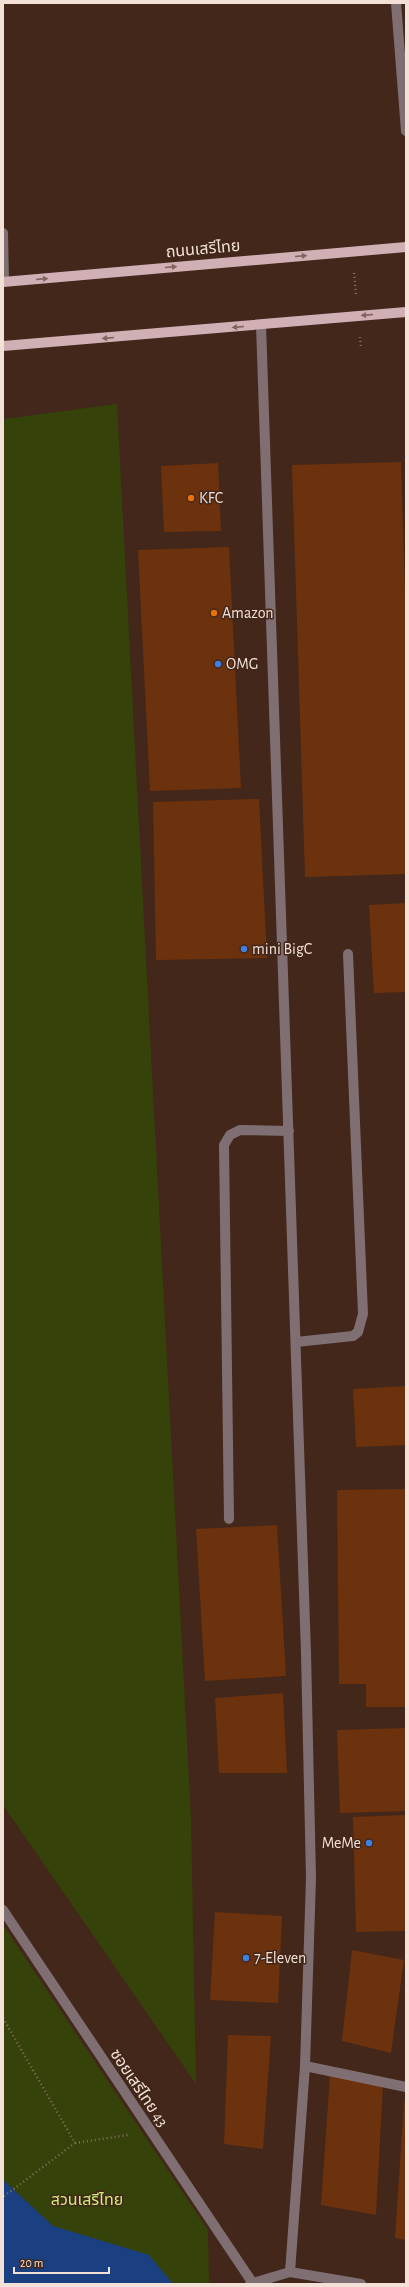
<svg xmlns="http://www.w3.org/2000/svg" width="409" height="2287" font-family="'Alegreya Sans','Noto Sans Thai',sans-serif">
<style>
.green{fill:#354209}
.water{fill:#1a4081}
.building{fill:#6c320e}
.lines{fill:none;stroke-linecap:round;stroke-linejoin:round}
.path{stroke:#866f63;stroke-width:2.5;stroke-dasharray:1 3;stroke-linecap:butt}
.minor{stroke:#806f72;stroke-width:10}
.major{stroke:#d0afb5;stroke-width:10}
.oneway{fill:#826460}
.food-dot{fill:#e8710a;stroke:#42271a;stroke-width:1.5}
.shop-dot{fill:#3f7fe0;stroke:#42271a;stroke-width:1.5}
.labels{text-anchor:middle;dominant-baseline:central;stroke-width:3;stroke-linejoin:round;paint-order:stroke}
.street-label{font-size:16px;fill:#f3e1d8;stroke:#42271a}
.poi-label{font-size:16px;fill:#f3e1d8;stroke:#42271a;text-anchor:start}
.park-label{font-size:16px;fill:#ccec77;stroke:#42271a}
</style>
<rect width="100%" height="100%" fill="#42271a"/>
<!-- green -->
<path class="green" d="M117 404 191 1818 196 2084 3 1805V419Z
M3 1925 208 2230 209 2282 206 2284H3Z"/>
<!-- water -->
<path class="water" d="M3 2180 53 2226 149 2255 173 2284H3Z"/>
<!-- building -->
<path class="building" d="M401 462 406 627V874L305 877 292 465Z
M218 463 221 531 164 532 161 466Z
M229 547 241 788 150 791 138 550Z
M259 799 267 958 156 960 153 802Z
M406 903V992L374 993 369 905Z
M406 1386V1445L356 1447 353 1389Z
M406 1489V1707H366V1684H339L337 1490Z
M277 1525 286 1676 205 1681 196 1529Z
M283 1693 287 1773H219L215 1698Z
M406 1728V1811L340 1813 337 1730Z
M406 1815V1931L356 1932 353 1817Z
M215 1912 282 1916 278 2003 210 2000Z
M352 1950 404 1960 391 2053 342 2041Z
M228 2035 271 2036 263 2149 224 2144Z
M330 2075 383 2084 376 2215 321 2205Z
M404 2101H406V2240L395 2238Z"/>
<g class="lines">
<!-- path -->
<path class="path" d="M354 273 356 294
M360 337 361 347
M3 2018 75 2143 3 2197
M75 2143 128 2135"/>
<!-- minor -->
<path class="minor" d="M396 3 406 131
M3 233 4 282
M261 325 306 1653 311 1878 305 2066 290 2272
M296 1342 353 1336 358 1332 363 1314 348 954
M229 1519 224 1145 230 1135 240 1130 289 1131
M3 1910 252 2282
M305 2066 406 2087
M250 2284 290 2272 361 2284"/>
<!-- major -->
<path class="major" d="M3 282 406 247
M3 346 406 312"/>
</g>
<!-- one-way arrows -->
<defs><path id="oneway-solid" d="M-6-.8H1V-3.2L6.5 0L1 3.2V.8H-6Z"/></defs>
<g class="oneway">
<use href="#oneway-solid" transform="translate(301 256) rotate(-5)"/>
<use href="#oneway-solid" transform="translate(171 267) rotate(-5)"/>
<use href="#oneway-solid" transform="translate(42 279) rotate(-5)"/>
<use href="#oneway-solid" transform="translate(367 315) rotate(175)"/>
<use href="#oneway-solid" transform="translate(238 327) rotate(175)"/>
<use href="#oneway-solid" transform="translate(108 338) rotate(175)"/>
</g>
<!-- markers -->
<g class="food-dot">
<circle cx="191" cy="498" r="4"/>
<circle cx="214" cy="613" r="4"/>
</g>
<g class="shop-dot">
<circle cx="218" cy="664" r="4"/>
<circle cx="244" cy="949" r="4"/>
<circle cx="369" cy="1843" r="4"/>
<circle cx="246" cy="1958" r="4"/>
</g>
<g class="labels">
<!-- street labels -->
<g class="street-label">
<text transform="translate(203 249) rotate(-5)">ถนนเสรีไทย</text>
<text transform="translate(139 2088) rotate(56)">ซอยเสรีไทย 43</text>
</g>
<!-- poi labels -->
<g class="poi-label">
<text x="199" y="498">KFC</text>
<text x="222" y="613">Amazon</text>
<text x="226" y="664">OMG</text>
<text x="252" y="949">mini BigC</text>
<text x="361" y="1843" text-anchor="end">MeMe</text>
<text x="254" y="1958">7-Eleven</text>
</g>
<!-- park labels -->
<g class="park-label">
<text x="87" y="2200">สวนเสรีไทย</text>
</g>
</g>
<!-- border -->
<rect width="409" height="2287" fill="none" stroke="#f3e1d8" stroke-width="8"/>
<!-- scale -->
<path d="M14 2267v6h95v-6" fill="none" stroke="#f3e1d8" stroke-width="2"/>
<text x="20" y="2267" font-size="12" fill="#f3e1d8" stroke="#42271a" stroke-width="3" paint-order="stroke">20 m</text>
</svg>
